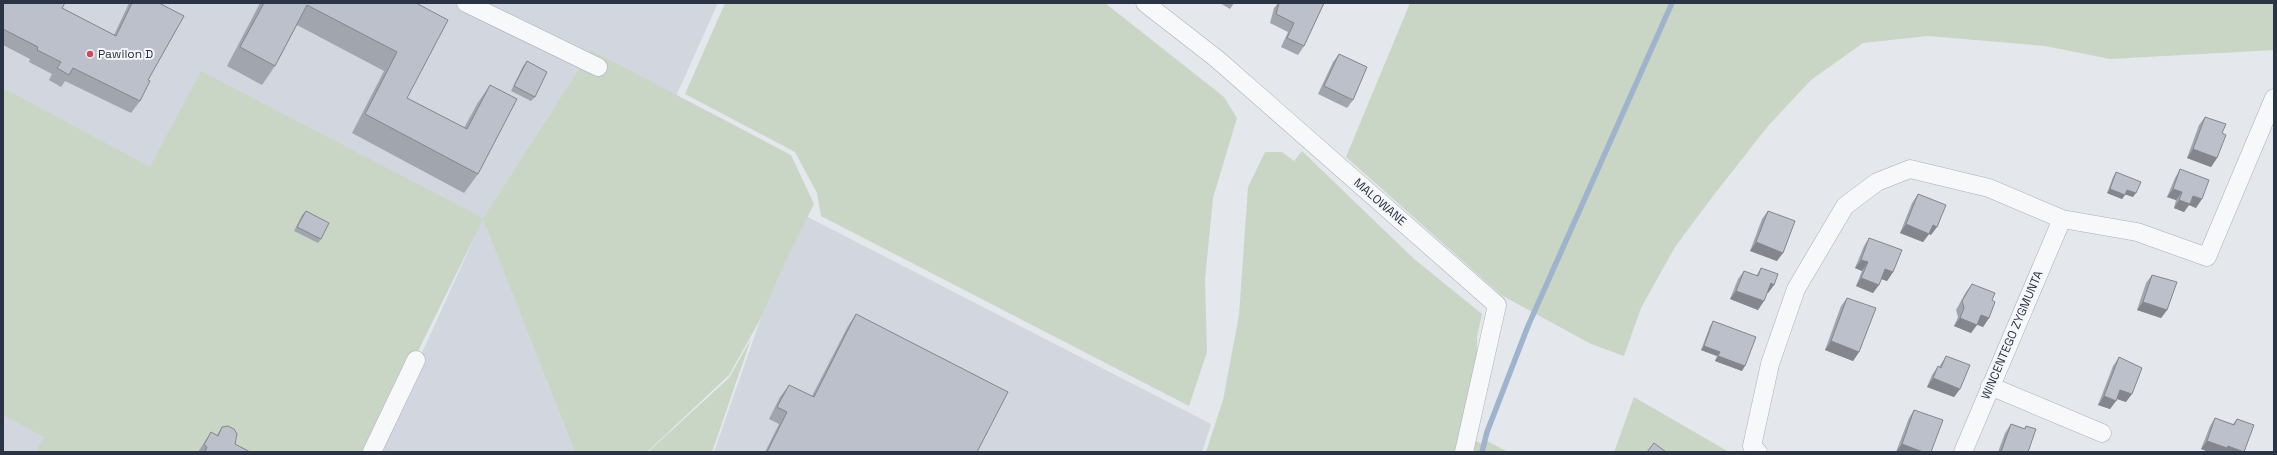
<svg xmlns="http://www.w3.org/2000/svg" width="2277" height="455" font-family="'Space Grotesk',sans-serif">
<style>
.built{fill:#d2d6de}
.green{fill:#c9d6c5}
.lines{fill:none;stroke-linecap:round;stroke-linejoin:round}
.stream{stroke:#9fb4cc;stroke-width:5.5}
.minor-casing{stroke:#a9aeb7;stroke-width:19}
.minor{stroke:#f7f8fa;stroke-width:18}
.wall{fill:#a1a5ae}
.shaded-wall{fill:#83868d}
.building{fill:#bbc0ca;stroke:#83868d}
.poi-dot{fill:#d1495b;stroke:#f4f6f9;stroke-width:1.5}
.labels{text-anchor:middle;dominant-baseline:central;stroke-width:4;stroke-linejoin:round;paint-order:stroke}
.poi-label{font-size:12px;fill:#2b3445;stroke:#f4f6f9;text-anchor:start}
.street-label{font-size:12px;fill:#2b3445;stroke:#f4f6f9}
</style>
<rect width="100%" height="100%" fill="#e4e7ec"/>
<!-- built -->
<path class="built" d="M3 3H718L676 96 591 50 483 218 575 452H377L476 234 368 452H3Z
M798 212 1211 424 1202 452H714Z"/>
<!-- green -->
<path class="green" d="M725 3H1105L1224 97 1237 118 1213 198 1205 279 1207 352 1189 406 821 216 817 193 795 152 685 94Z
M1410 3H2274V50L2110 59 2045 46 1928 36 1863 43 1811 80 1768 126 1713 196 1675 247 1641 308 1624 356 1591 344 1501 295 1346 157Z
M591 50 791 155 814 204 785 262 760 320 729 375 647 452H575L483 219 368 452H36L44 437 3 415V88L150 167 201 71 483 218Z
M1302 151 1413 258 1482 314 1477 337V372L1458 452H1206L1223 400 1239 315 1248 187 1265 152H1282L1294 161Z
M751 339 712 452H648L729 378Z
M1634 397 1729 452H1614Z
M1472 440 1484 444 1485 440 1508 452H1470Z"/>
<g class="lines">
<!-- stream -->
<path class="stream" d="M1482 452 1487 432 1528 326 1672 3"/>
<defs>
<path id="minor" d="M466 3 598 67
M1145 3 1217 59 1497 305 1464 452
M1990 386 2102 433
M372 452 416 360
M1758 452 1752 446 1770 364 1796 289 1845 206 1877 182 1910 169 1989 188 2062 219 2137 232 2207 257 2274 98
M1963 452 2062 219"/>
</defs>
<!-- minor casing -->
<use href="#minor" class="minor-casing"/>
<!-- minor -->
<use href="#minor" class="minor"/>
</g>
<!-- wall -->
<path class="wall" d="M3 3 62 8 114 35 129 3H159L148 80 140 101 131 113 65 81 61 87 49 80 52 74 29 62 30 59 3 45Z
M260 3H416L407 98 464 128 477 104 490 85 478 174 464 193 352 133 384 71 297 25 275 66 262 85 227 66Z
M1220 3H1234L1230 9Z
M1278 3H1324L1304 46 1298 55 1281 47 1288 32 1270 23 1274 8Z
M1339 54 1353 100 1347 108 1318 94 1333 62Z
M527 61 535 97 531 101 511 91 523 66Z
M2205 117 2222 133 2217 158 2211 167 2187 158 2199 125Z
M2180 169 2196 208 2189 205 2184 212 2174 208 2176 200 2167 197 2175 178Z
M2116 172 2133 197 2125 194 2122 199 2107 193 2113 177Z
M1918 194 1931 235 1929 234 1923 242 1900 233 1912 203Z
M306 211 321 239 318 243 294 231 302 215Z
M1768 211 1777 261 1750 251 1762 219Z
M1869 238 1893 272 1887 281 1881 279 1873 293 1856 286 1862 271 1855 268 1864 246Z
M1761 268 1774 285 1768 293H1767L1758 310 1730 299 1738 279 1744 271 1756 276Z
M2152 275 2167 310 2161 318 2137 310 2146 283Z
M1972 284 1992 300 1989 318 1983 327 1977 324 1971 333 1954 326 1958 317 1956 310 1966 292Z
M1847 298 1859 352 1853 361 1825 350 1841 306Z
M856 314 977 452H765L779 424 769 419 780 397 789 385 812 396 848 326Z
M1713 321 1742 371 1715 361 1717 356 1701 350 1710 326Z
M1946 356 1960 389 1954 397 1927 387 1932 375 1938 366 1939 367Z
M2119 357 2126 402 2117 399 2110 409 2098 405 2113 366Z
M1914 410 1931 452H1896L1909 418Z
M2215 418 2233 424 2237 419 2243 452H2209L2201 449 2210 426Z
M2011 424 2024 429 2026 426 2028 452H1998L2005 433Z
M222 427 235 444 250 452H198L211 432 217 435Z"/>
<!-- shaded-wall -->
<path class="shaded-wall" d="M2193 149 2217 158 2211 167 2187 158Z
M2110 189 2125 195 2122 199 2107 193Z
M2173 189 2182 192 2176 200 2167 197Z
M2127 190 2136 193 2133 197 2124 194Z
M2193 196 2202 199 2196 208 2189 205 2184 212 2174 208 2179 200Z
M1906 224 1933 225 1937 227 1931 235 1929 234 1923 242 1900 233Z
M1756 242 1783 253 1777 261 1750 251Z
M1861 260 1868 262 1862 271 1855 268Z
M1885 269 1893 272 1887 281 1879 278Z
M1861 278 1879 285 1873 293 1856 286Z
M1771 283 1774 285 1768 293 1765 292Z
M1736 291 1764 301 1758 310 1730 299Z
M2143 302 2167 310 2161 318 2137 310Z
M1981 315 1989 318 1983 327 1975 324Z
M1960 318 1977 325 1971 333 1954 326Z
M1831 341 1859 352 1853 361 1825 350Z
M1704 346 1720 352 1717 356 1701 350Z
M1718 356 1745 366 1742 371 1715 361Z
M1933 378 1960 389 1954 397 1927 387Z
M2120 390 2132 394 2126 402 2114 398Z
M2104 396 2116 401 2110 409 2098 405Z
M2207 441 2228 446 2243 452H2209L2201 449Z
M1902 444 1923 452H1896Z"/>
<!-- building -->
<path class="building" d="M3 3H65L62 8 116 36 132 3H159L184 16 148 80 150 81 140 101 73 68 69 75 57 68 61 62 37 50 38 47 3 29Z
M264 3H416L448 20 407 98 467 129 490 85 517 99 478 174 365 114 397 52 307 5 275 66 240 47Z
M1279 3H1324L1304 46 1287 38 1294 23 1276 14Z
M1339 54 1367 67 1353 100 1324 86Z
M527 61 547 72 535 97 514 86Z
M2205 117 2226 124 2222 133 2226 135 2217 158 2193 149Z
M2180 169 2209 180 2202 199 2193 196 2190 204 2179 200 2182 192 2173 189Z
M2116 172 2141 182 2136 193 2127 190 2125 195 2110 189Z
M1918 194 1946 205 1937 227 1933 225 1929 234 1906 224Z
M306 211 329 223 321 239 297 227Z
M1768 211 1795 221 1783 253 1756 242Z
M1869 238 1902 250 1893 272 1885 269 1879 285 1861 278 1868 262 1861 260Z
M1761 268 1778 274 1774 285 1771 283 1764 301 1736 291 1744 271 1758 276Z
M2152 275 2177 282 2167 310 2143 302Z
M1972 284 1995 293 1992 300 1995 302 1989 318 1981 315 1977 325 1960 318 1964 308 1962 301Z
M1847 298 1876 308 1859 352 1831 341Z
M856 314 1008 392 977 452H767L787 412 777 407 789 385 814 397Z
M1713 321 1756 337 1745 366 1718 356 1720 352 1704 346Z
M1946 356 1970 365 1960 389 1933 378 1938 366 1941 368Z
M2119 357 2142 368 2132 394 2120 390 2116 401 2104 396Z
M1914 410 1943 420 1931 452H1923L1902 444Z
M2215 418 2234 425 2237 419 2254 425 2244 452 2228 446 2227 448 2207 441Z
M2011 424 2025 429 2026 426 2036 429 2028 452H2001Z
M228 426 234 429 237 434 235 444 250 452H205L207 447 204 445 211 432 218 436 222 427Z
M1654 443 1666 452H1647Z"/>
<!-- markers -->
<circle class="poi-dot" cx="90" cy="54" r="4"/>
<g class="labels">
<!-- poi labels -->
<g class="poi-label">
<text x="98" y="54">Pawilon D</text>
</g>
<!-- street labels -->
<g class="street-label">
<text transform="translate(1380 202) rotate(41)">MALOWANE</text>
<text transform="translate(2012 335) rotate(-67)">WINCENTEGO ZYGMUNTA</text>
</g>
</g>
<!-- border -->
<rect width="2277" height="455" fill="none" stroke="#2b3445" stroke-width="8"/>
</svg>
